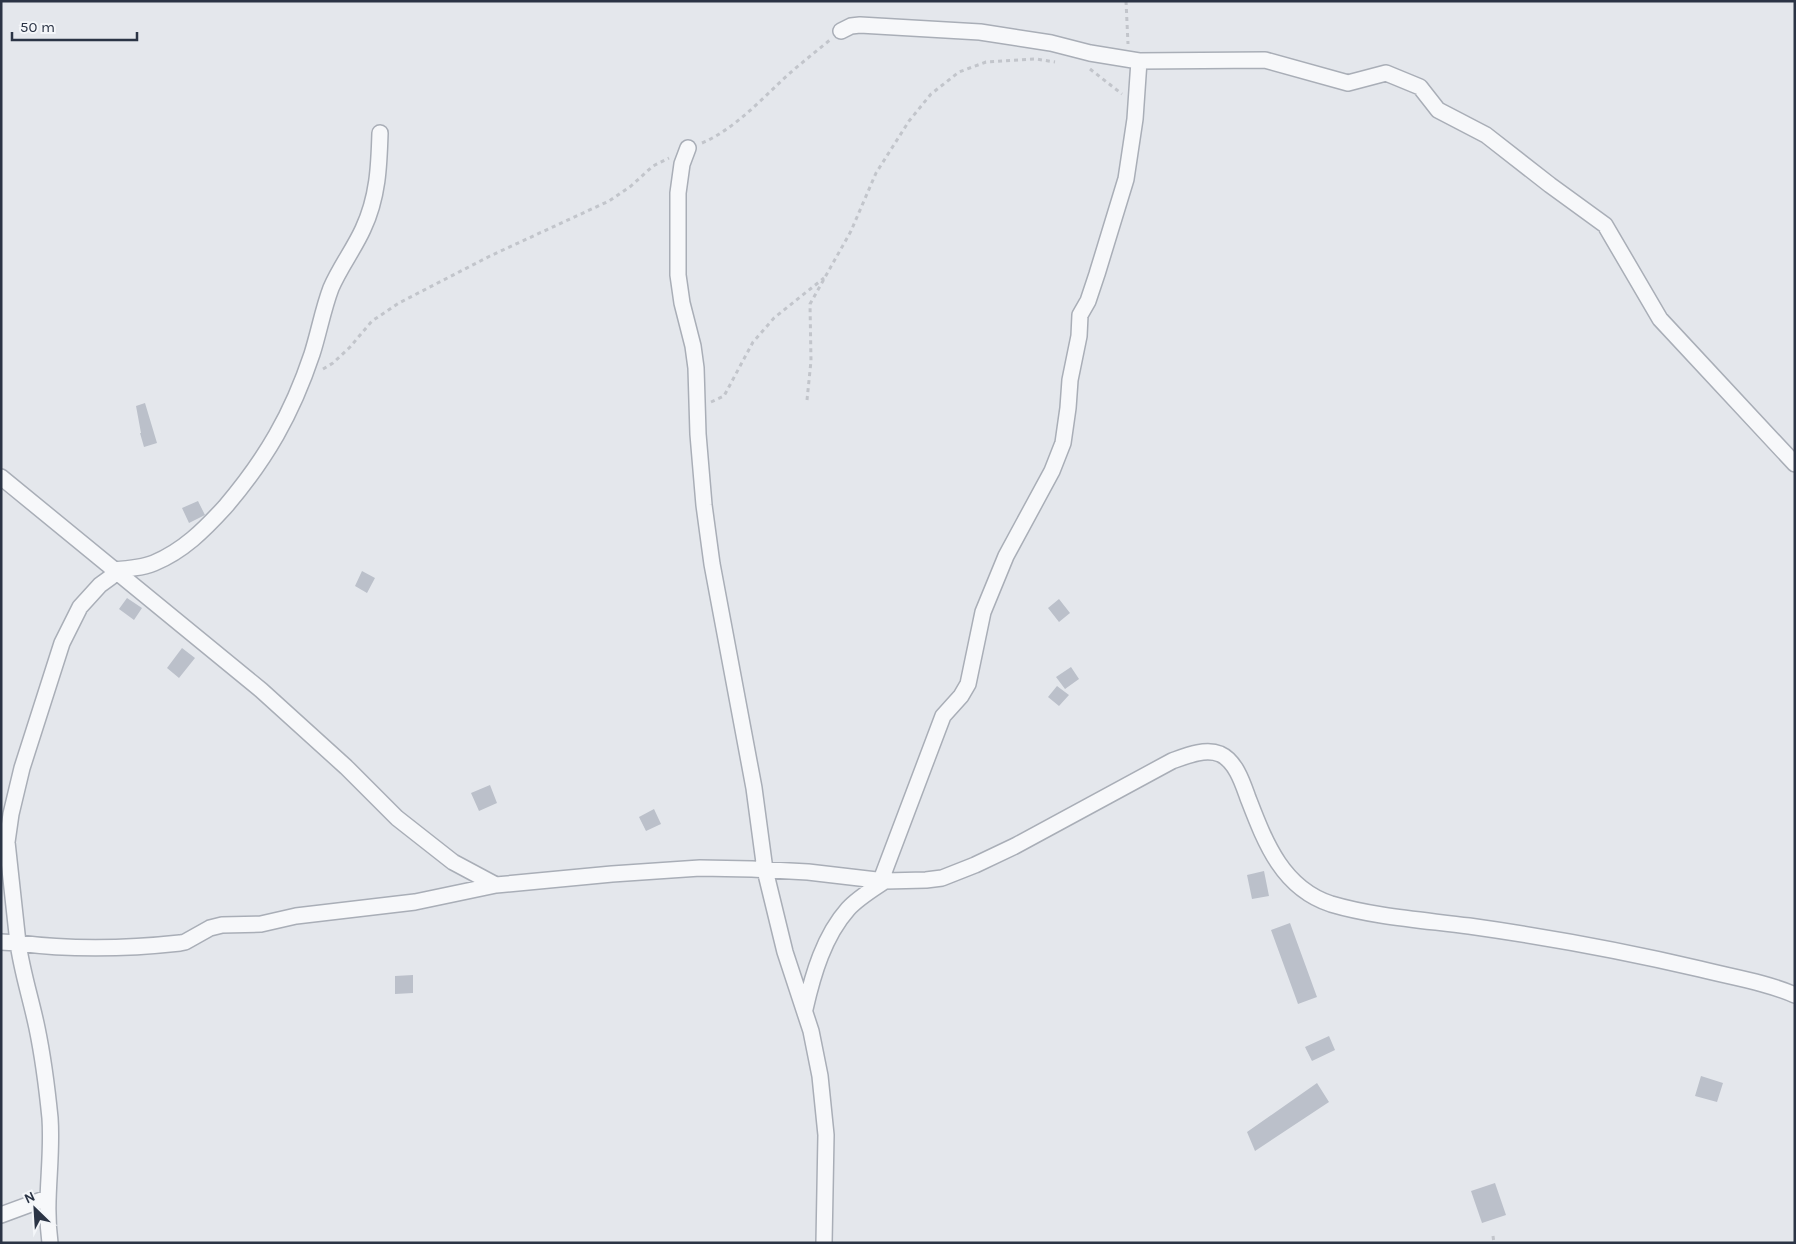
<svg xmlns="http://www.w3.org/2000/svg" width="1796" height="1244" font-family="Karla,sans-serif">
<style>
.building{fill:#bbc0ca}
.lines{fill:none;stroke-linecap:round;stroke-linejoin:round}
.street-casing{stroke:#a9aeb7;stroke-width:18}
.path{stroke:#c2c5cb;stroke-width:3;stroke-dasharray:4 4;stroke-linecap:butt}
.street{stroke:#f7f8fa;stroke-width:15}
</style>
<rect width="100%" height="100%" fill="#e4e7ec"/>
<!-- building -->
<path class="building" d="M145 403 157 443 144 447 140 433H141L136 406Z
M198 501 205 515 189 523 182 508Z
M362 571 375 578 367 593 355 586Z
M127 598 142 608 134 620 119 609Z
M1059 599 1070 613 1059 622 1048 608Z
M182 648 195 658 179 678 167 668Z
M1071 667 1079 679 1065 689 1056 677Z
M1057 686 1069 695 1059 706 1048 697Z
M490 785 497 803 479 811 471 793Z
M654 809 661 824 646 831 639 817Z
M1264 871 1269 896 1252 899 1247 875Z
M1290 923 1317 997 1298 1004 1271 930Z
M413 975V993L395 994V976Z
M1329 1036 1335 1050 1312 1061 1305 1047Z
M1701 1076 1723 1083 1717 1102 1695 1096Z
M1317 1083 1329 1102 1255 1151 1247 1132Z
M1495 1183 1506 1215 1482 1223 1471 1191Z"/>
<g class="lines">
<defs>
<path id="street" d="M841 31 851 26 860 25 980 32 1051 43 1090 53 1139 61 1135 119 1126 179 1097 274 1088 301 1080 315 1079 336 1070 380 1068 408 1063 443 1052 471 1006 556 983 612 968 684 961 696 943 716 881 880
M1139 61 1265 60 1348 83 1386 73 1420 87 1438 110 1486 135 1550 185 1605 225 1660 319 1795 464
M688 148 682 164 678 193V275L682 303 693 346 696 368 698 434 704 505 712 564 754 788 765 870 785 952 811 1031 820 1076 826 1135 824 1243
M1 477 261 690 346 767 397 818 453 862 496 885
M113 570 111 577 100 585 80 607 62 643 22 768 11 814 7 842 18 943C72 950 125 949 180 943L185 942 210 928 222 925 261 924 296 916 415 902 496 885 612 874 700 868 752 869 808 872 885 881 926 880 942 878 975 865 1015 846 1172 761C1186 756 1205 748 1220 754 1236 761 1243 784 1248 798 1265 842 1282 888 1331 904 1375 917 1423 920 1469 926 1547 937 1624 951 1700 969 1731 977 1765 982 1795 995
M113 570C127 569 142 568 154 563 183 551 204 530 225 507 266 459 292 414 312 354 319 332 323 309 331 288 340 267 354 249 363 229 378 197 379 166 380 133
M1 942 18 943C22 972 31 999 37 1028 43 1057 47 1088 50 1118 53 1161 44 1199 50 1243
M805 1009C813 974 824 936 848 909 858 898 873 889 885 881
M1 1215 47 1198"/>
</defs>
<!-- street casing -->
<use href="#street" class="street-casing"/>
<!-- path -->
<path class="path" d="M1126 1 1128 44
M1090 69 1122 94
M702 143C730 131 753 108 775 87 792 70 812 55 831 39
M323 369 333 363 350 347 372 321 399 303 490 256 609 201 631 186 653 166 669 158
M807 400 811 361 810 304 851 231 876 173 909 121 931 94 959 72 986 62 1036 59 1055 62
M711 402 724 396 753 342 774 318 824 278
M1493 1236 1494 1243"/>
<!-- street -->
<use href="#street" class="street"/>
</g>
<!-- border -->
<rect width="1796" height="1244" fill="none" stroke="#2b3445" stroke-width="5"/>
<!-- north arrow -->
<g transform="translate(35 1209) rotate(335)" stroke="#f4f6f9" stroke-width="4" paint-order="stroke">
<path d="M0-4L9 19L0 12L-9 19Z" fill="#2b3445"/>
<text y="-8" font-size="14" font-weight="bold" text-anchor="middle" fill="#2b3445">N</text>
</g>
<!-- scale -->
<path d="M12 32v8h125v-8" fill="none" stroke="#2b3445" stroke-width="2.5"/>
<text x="20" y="32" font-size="15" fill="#2b3445" stroke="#f4f6f9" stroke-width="4" paint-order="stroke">50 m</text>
</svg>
